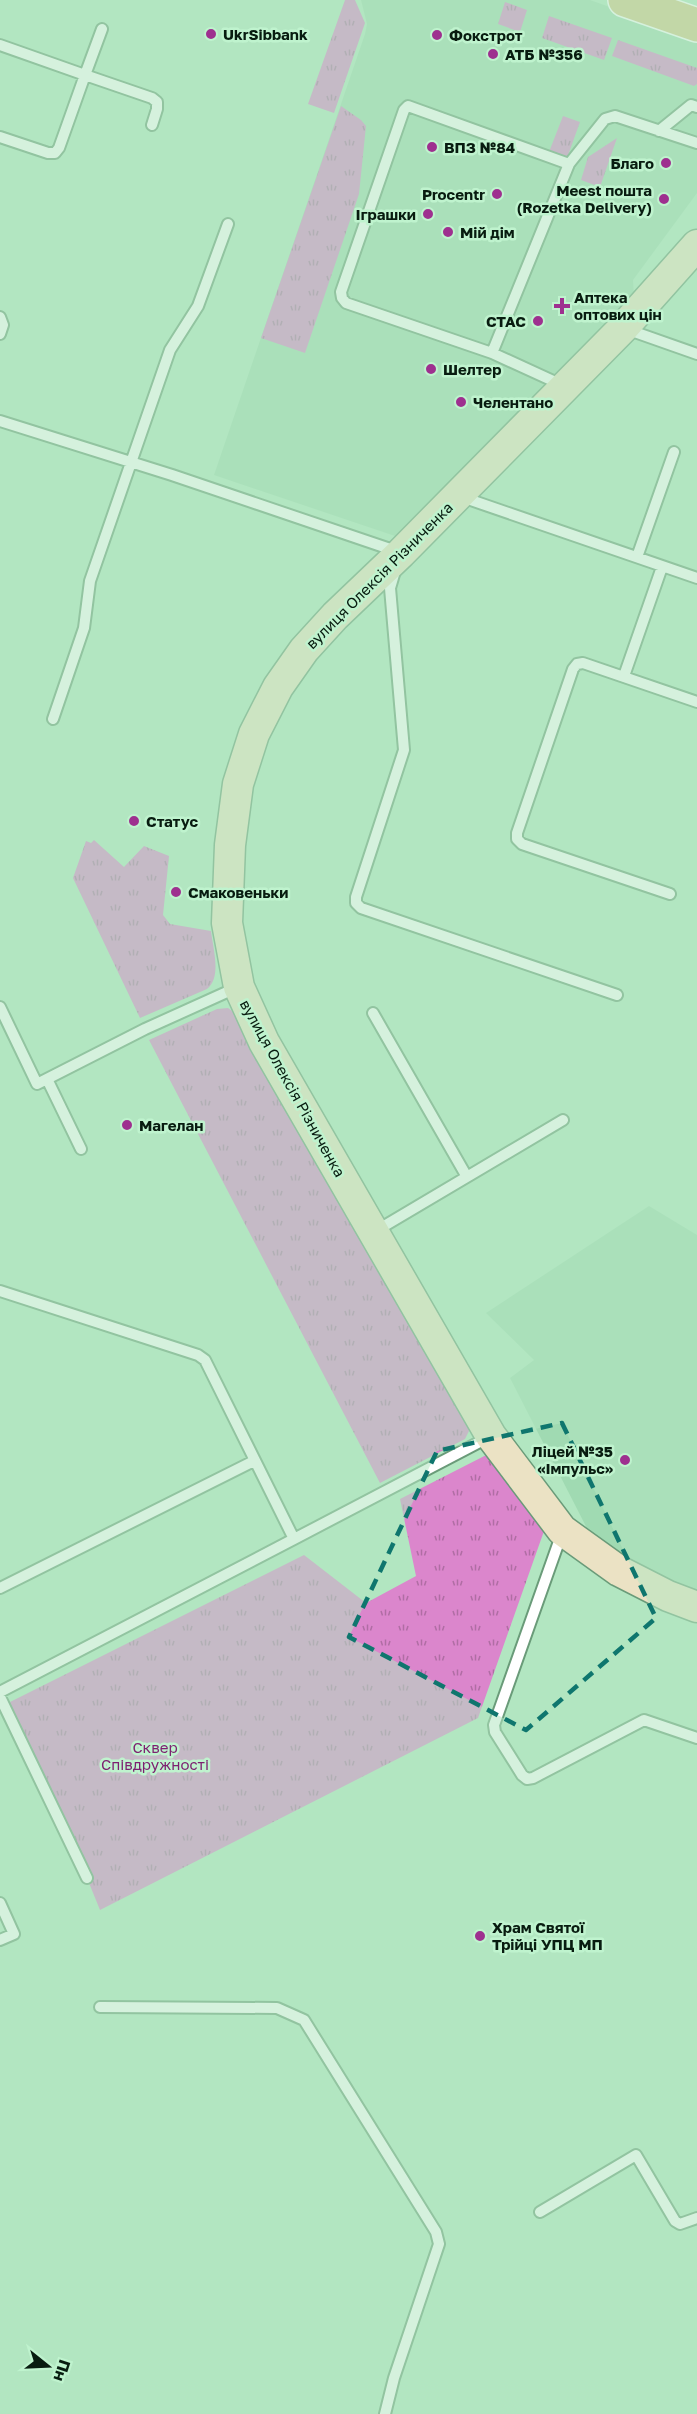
<svg xmlns="http://www.w3.org/2000/svg" width="697" height="2414" font-family="'Golos Text',sans-serif">
<style>
.built{fill:#a0dab2}
.grass{fill:url(#grass-tufts)}
.lines{fill:none;stroke-linecap:round;stroke-linejoin:round}
.lane-casing{stroke:#6a9b79;stroke-width:14}
.secondary-casing{stroke:#6a9b79;stroke-width:33}
.primary-casing{stroke:#fff;stroke-width:36}
.lane{stroke:#fff;stroke-width:10}
.secondary{stroke:#ebe2c4;stroke-width:30}
.primary{stroke:#d6c588;stroke-width:33}
.marked{fill:none;stroke:#0f766e;stroke-width:4.5;stroke-dasharray:12 8;stroke-linejoin:round}
.poi-dot{fill:#9e308f;stroke:#bff3ce;stroke-width:2}
.labels{text-anchor:middle;dominant-baseline:central;stroke-width:5;stroke-linejoin:round;paint-order:stroke}
.poi-label{font-size:15px;font-weight:bold;fill:#081c10;stroke:#bff3ce;text-anchor:start}
.street-label{font-size:15px;fill:#081c10;stroke:#bff3ce}
.park-label{font-size:15px;fill:#7d2171;stroke:#bff3ce}
</style>
<defs>
<pattern id="grass-tufts" width="24" height="20" patternUnits="userSpaceOnUse" patternTransform="scale(1.5)"><rect width="24" height="20" fill="#db86cc"/><path d="M3 7l-1-3M5 7V3M7 7l1-3M15 17l-1-3M17 17v-4M19 17l1-3" fill="none" stroke="#b06da4"/></pattern>
</defs>
<rect width="100%" height="100%" fill="#b2e6c1"/>
<!-- built -->
<path class="built" d="M361 0H590L697 38V193L633 280 634 298 451 484 395 536 214 475 365 34 367 24Z
M649 1206 697 1235V1598L594 1542 510 1378 534 1360 486 1313Z"/>
<!-- grass -->
<path class="grass" d="M345 0H355L365 23 334 113 308 104Z
M505 2 527 10 520 32 498 24Z
M549 16 612 38 604 60 542 38Z
M618 40 697 68V84L694 86 612 56Z
M341 106 361 120 366 126 359 194 305 353 261 338Z
M563 116 580 122 567 158 549 152Z
M617 138 600 187 581 180 588 157Z
M94 840 124 867 144 846 169 856 163 915 170 924 211 931C213 949 222 977 207 989L140 1018 73 878 86 841 91 843Z
M228 1008 235 1013 467 1422 469 1431 465 1439 380 1483 149 1040 217 1009Z
M500 1448 544 1531 478 1718 100 1910 87 1878 4 1705 304 1555 366 1603 416 1576 400 1499Z"/>
<g class="lines">
<defs>
<path id="lane" d="M0 45 85 75 102 29
M659 131 691 105 697 107
M0 137 48 153H55L59 148 85 75 152 98 157 102V109L152 125
M569 164 605 119 615 116 697 143
M0 317 3 325 0 334
M626 329 697 354
M492 353 569 164 408 106 404 110 341 292 342 298 346 303 492 353 562 385
M0 421 172 475 399 552
M462 497 697 578
M637 557 674 452
M395 571 390 588 404 750 356 897V903L361 908 617 995
M624 676 662 567
M53 719 84 628 90 581 170 350 198 306 228 224
M670 894 522 844 517 839V833L573 669 577 664 583 663 697 702
M0 1007 37 1084 145 1029 238 987
M373 1013 467 1177
M47 1079 81 1149
M374 1232 563 1120
M0 1291 198 1355 205 1360 294 1539 491 1436
M562 1533 494 1725 495 1732 522 1775 527 1779 533 1778 644 1720 697 1738
M0 1588 254 1461
M0 1692 294 1539
M0 1697 87 1878
M0 1903 14 1934 0 1940
M100 2007 277 2008 304 2020 436 2232 439 2244 394 2378 385 2414
M540 2212 636 2155 675 2221 680 2224 697 2218"/>
<path id="secondary" d="M697 245 623 328 401 553 335 616 304 650 278 687 254 734 238 784 230 845 227 923 239 987 264 1042 491 1436 562 1530 619 1571 668 1596 697 1607"/>
<path id="primary" d="M625 0 697 25"/>
</defs>
<!-- lane casing -->
<use href="#lane" class="lane-casing"/>
<!-- secondary casing -->
<use href="#secondary" class="secondary-casing"/>
<!-- primary casing -->
<use href="#primary" class="primary-casing"/>
<!-- lane -->
<use href="#lane" class="lane"/>
<!-- secondary -->
<use href="#secondary" class="secondary"/>
<!-- primary -->
<use href="#primary" class="primary"/>
</g>
<!-- marked area -->
<path d="M0 0H697V2414H0ZM562 1423 656 1618 526 1730 349 1637 437 1451Z" fill="#b2e6c1" fill-opacity=".55" fill-rule="evenodd"/>
<path class="marked" d="M562 1423 656 1618 526 1730 349 1637 437 1451Z"/>
<!-- markers -->
<g class="poi-dot">
<circle cx="211" cy="34" r="6"/>
<circle cx="437" cy="35" r="6"/>
<circle cx="493" cy="54" r="6"/>
<circle cx="432" cy="147" r="6"/>
<circle cx="666" cy="163" r="6"/>
<circle cx="497" cy="194" r="6"/>
<circle cx="664" cy="199" r="6"/>
<circle cx="428" cy="214" r="6"/>
<circle cx="448" cy="232" r="6"/>
<path d="M559 297h6v6h6v6h-6v6h-6v-6h-6v-6h6z"/>
<circle cx="538" cy="321" r="6"/>
<circle cx="431" cy="369" r="6"/>
<circle cx="461" cy="402" r="6"/>
<circle cx="134" cy="821" r="6"/>
<circle cx="176" cy="892" r="6"/>
<circle cx="127" cy="1125" r="6"/>
<circle cx="625" cy="1460" r="6"/>
<circle cx="480" cy="1936" r="6"/>
</g>
<g class="labels">
<!-- poi labels -->
<g class="poi-label">
<text x="223" y="34">UkrSibbank</text>
<text x="449" y="35">Фокстрот</text>
<text x="505" y="54">АТБ №356</text>
<text x="444" y="147">ВПЗ №84</text>
<text x="654" y="163" text-anchor="end">Благо</text>
<text x="652" y="190" text-anchor="end">Meest пошта<tspan x="652" dy="17">(Rozetka Delivery)</tspan></text>
<text x="485" y="194" text-anchor="end">Procentr</text>
<text x="416" y="214" text-anchor="end">Іграшки</text>
<text x="460" y="232">Мій дім</text>
<text x="574" y="297">Аптека<tspan x="574" dy="17">оптових цін</tspan></text>
<text x="526" y="321" text-anchor="end">СТАС</text>
<text x="443" y="369">Шелтер</text>
<text x="473" y="402">Челентано</text>
<text x="146" y="821">Статус</text>
<text x="188" y="892">Смаковеньки</text>
<text x="139" y="1125">Магелан</text>
<text x="613" y="1451" text-anchor="end">Ліцей №35<tspan x="613" dy="17">«Імпульс»</tspan></text>
<text x="492" y="1927">Храм Святої<tspan x="492" dy="17">Трійці УПЦ МП</tspan></text>
</g>
<!-- street labels -->
<g class="street-label">
<text transform="translate(379 575) rotate(-45)">вулиця Олексія Різниченка</text>
<text transform="translate(293 1088) rotate(61)">вулиця Олексія Різниченка</text>
</g>
<!-- park labels -->
<g class="park-label">
<text x="155" y="1747">Сквер<tspan x="155" dy="17">Співдружності</tspan></text>
</g>
</g>
<!-- north arrow -->
<g transform="translate(48 2366) rotate(108)" stroke="#bff3ce" stroke-width="4.5" paint-order="stroke">
<path d="M0-4.5L10 22L0 15L-10 22Z" fill="#081c10"/>
<text y="-9" font-size="16" font-weight="bold" text-anchor="middle" fill="#081c10">Пн</text>
</g>
</svg>
